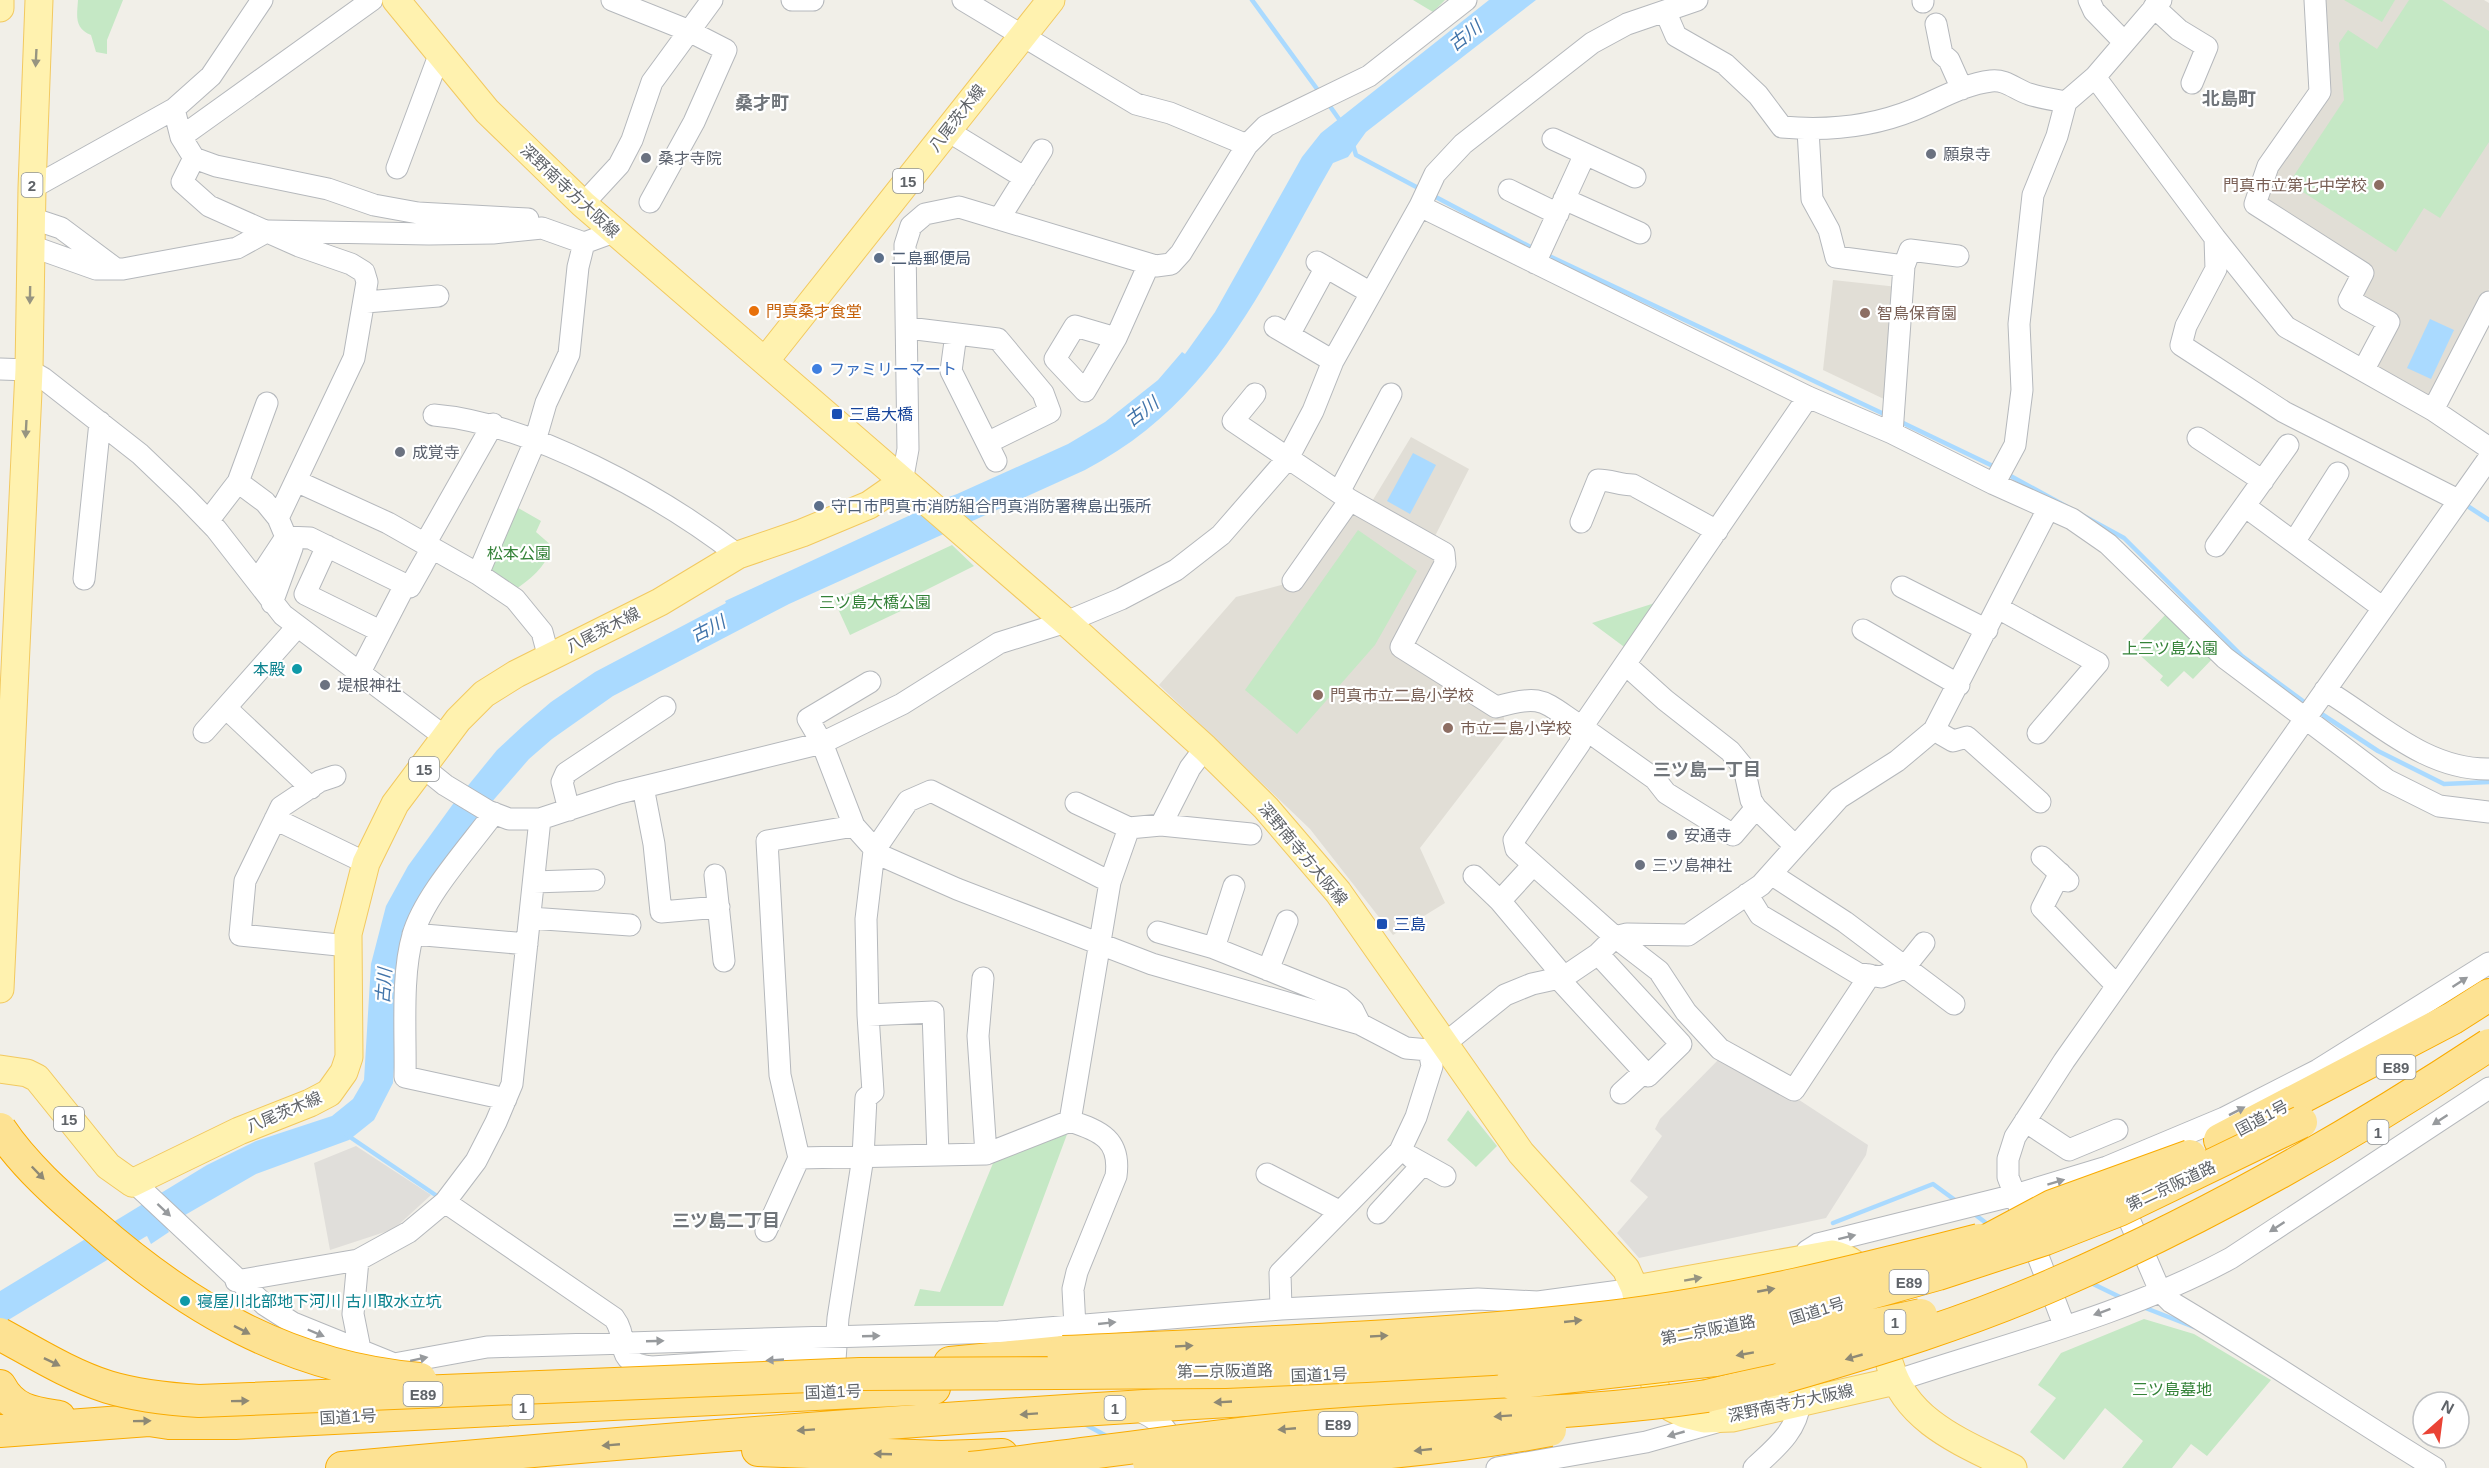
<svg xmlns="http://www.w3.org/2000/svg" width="2489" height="1468" font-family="Arial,'Noto Sans JP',sans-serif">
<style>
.industrial{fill:#e0deda}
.education{fill:#e1ded6}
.green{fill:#c5e8c5}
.water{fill:#aadaff}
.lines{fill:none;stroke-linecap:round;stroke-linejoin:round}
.stream{stroke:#aadaff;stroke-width:4.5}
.minor-casing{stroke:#b5b8bc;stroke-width:23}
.major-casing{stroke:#f2c960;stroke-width:29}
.highway-casing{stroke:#f9ab00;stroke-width:34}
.minor{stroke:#fff;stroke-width:21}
.major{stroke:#fff2af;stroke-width:27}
.highway{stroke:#fde293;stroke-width:32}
.highway-bridge-casing{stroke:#f9ab00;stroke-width:34;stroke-linecap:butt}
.highway-bridge{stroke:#fde293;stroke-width:32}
.oneway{fill:#979581}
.oneway2{fill:#979a9d}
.oneway3{fill:#8e8975}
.worship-dot{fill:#6b7280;stroke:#fff;stroke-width:2}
.education-dot{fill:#8d6e63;stroke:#fff;stroke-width:2}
.service-dot{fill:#5c6f8a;stroke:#fff;stroke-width:2}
.food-dot{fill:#e8710a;stroke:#fff;stroke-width:2}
.shop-dot{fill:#3f7fe0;stroke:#fff;stroke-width:2}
.transit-dot{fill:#1a4fb4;stroke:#fff;stroke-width:2}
.culture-dot{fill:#0f9aa8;stroke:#fff;stroke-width:2}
.labels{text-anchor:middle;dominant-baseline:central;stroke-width:4.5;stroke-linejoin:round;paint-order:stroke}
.shield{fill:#fff;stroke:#8f9295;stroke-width:1.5}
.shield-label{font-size:15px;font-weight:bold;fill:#5f6368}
.street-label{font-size:16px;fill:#5f6368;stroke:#fff}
.worship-label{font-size:16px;fill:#5b616d;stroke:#fff;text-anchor:start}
.education-label{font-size:16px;fill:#785e54;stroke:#fff;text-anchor:start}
.service-label{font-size:16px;fill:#4e5e75;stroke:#fff;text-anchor:start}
.food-label{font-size:16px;fill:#c56008;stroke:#fff;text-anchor:start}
.shop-label{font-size:16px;fill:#366cbe;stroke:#fff;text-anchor:start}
.transit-label{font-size:16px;fill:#164399;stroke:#fff;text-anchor:start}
.park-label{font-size:16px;fill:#348238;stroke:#fff}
.culture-label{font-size:16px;fill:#0d838f;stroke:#fff;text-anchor:end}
.water-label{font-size:18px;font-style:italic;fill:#4174aa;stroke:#fff}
.neighbourhood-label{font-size:18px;font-weight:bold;fill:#70757a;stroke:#fff}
</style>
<rect width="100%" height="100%" fill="#f1efe8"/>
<!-- industrial -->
<path class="industrial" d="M1721 1057 1790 1094 1868 1145 1866 1155 1826 1218 1639 1258 1617 1233 1648 1197 1630 1181 1662 1136 1655 1129 1660 1119Z
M356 1146 431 1195 394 1229 330 1250 314 1163Z"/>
<!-- education -->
<path class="education" d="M2322 0H2484L2489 3V289L2432 398 2372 363 2395 319 2356 296 2372 269 2267 201 2272 170 2328 92Z
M1833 280 1898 287 1886 400 1823 370Z
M1411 437 1469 469 1433 540 1439 565 1396 648 1503 710 1506 736 1420 848 1445 903 1393 935 1310 829 1159 685 1236 597 1285 584 1351 507 1365 513Z"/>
<!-- green -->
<path class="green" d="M78 0H123L107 40V54L96 52 91 35C74 28 77 16 78 0Z
M1413 0H1445L1433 12Z
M2344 0H2395L2382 22Z
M2409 0H2442L2489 31V142L2440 218 2424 208 2396 252 2289 183 2344 100 2339 43 2348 30 2377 49Z
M513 505 541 521 536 532 552 546C547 566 529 581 511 592L483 571Z
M1358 530 1417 571 1375 645 1297 734 1245 690Z
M952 545 974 566 920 593 924 600 850 635 834 600Z
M1658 602 1627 649 1592 623Z
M2168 612 2215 656 2193 679 2184 671 2168 687 2160 680 2163 676 2133 649Z
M1468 1110 1497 1146 1476 1167 1447 1140Z
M1069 1129 1003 1306H914L920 1289 940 1292 996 1156Z
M2144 1319 2194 1334 2271 1380 2207 1456 2191 1444 2172 1468H2122L2143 1441 2105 1408 2064 1460 2030 1432 2056 1398 2038 1385 2061 1353Z"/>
<!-- water -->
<path class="water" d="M1489 0H1536L1366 132 1348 157 1333 163C1263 284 1216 402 1085 470L789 604 613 696 552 739 529 759 477 819 400 974 393 1083 374 1120 349 1140 256 1174 166 1226 169 1232 151 1244 147 1236 145 1237 0 1325V1291L207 1165 256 1141 332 1116 353 1099 364 1080 371 964 386 906 408 866 453 804 497 750 524 725 551 702 595 672 726 603 725 601 917 512 915 507 941 496 943 499 957 494 1068 444 1105 422 1158 380 1182 352 1185 354 1215 312 1302 157 1321 133Z
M2430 319 2454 330 2431 379 2407 368Z
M1413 453 1436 465 1410 514 1387 501Z"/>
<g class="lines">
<!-- stream -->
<path class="stream" d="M1252 0 1320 93
M1327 102 1341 122
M1353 145 1356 155 1422 190
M1432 195 1536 250
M1547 255 1886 415
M1899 421 1997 468
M2007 474 2124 538 2242 656 2307 704
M2469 507 2489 520
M2317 711 2378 751 2444 784 2489 782
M347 1135 437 1196
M1973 1213 1990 1226
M1833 1223 1933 1184 1959 1203
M2089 1282 2124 1299
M2143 1307 2194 1327
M1083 1423 1110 1438"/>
<defs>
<path id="minor" d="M612 0 687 30 726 50 694 122 650 202
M792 0H813
M963 0 1136 104 1170 113 1247 145
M1923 0V2
M2089 0 2094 11 2124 42
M2315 0 2320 92 2268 166 2255 204 2363 273 2349 300 2389 322 2364 369
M2154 7 2179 30 2207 47 2192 83
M1666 13 1676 36 1725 64 1758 95 1782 127C1826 131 1871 127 1913 110 1938 100 1964 84 1991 81 2006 79 2016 90 2029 94 2041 98 2054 100 2066 102
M1936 24 1942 54 1949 60 1962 89
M2095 77 2215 238 2286 327 2433 410 2489 448
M174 109 181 137 194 158 182 182 209 206 299 246 351 264 364 272 367 282 354 358 278 518 286 537 257 581
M1808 130 1812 199 1829 230 1836 257 1904 266 1892 433
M948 131 1025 178
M181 137 372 0
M1553 139 1635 177
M194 158 216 166 328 189 374 205 418 213 528 219
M397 168 440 53
M32 188 174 109 211 76 262 0
M1509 190 1558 214
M1564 199 1640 233
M583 204 619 165 632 140 652 82 712 0
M1420 206 1808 397 1892 433 1994 484 2072 519 2108 544 2225 658 2387 780 2439 806 2489 812
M31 218 61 228 116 269
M999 219 1042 150
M2215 238 2216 269 2186 326 2181 345 2284 412 2458 500
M31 246 96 269H123L237 248 268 231 429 234 493 233 542 228 584 243 614 232
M1317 262 1371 293
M1535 263 1585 154
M1904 266 1910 250 1958 256
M366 302 438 296
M1275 327 1333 361
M908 328 998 339 1043 393 1050 412 987 443
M956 334 951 371 996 461
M1289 335 1326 267
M1116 338 1075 326 1055 359 1085 391 1116 338 1149 264
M0 369 29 370 43 378 140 454 185 497 216 529 283 615 445 737
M1255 394 1233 421 1350 500 1444 553 1445 564 1401 647 1496 707C1544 693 1543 702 1582 727L1808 397
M2433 410 2489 302
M434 415C530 423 662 496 738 555
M2198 438 2263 481
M296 481 388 523 478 574 515 599 542 632 549 658
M238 482 265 502 278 518
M902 482 908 449 905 245 911 226 925 214 959 207 1156 266 1171 264 1181 253 1247 145 1266 126 1369 76 1466 0
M1994 484 2015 445 2022 390 2019 324 2033 195 2057 136 2066 102 2095 77 2161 0
M1339 492 1391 394
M2246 507 2383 608
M208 521 238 482 267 403
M1581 522 1598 480C1611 480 1620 485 1633 485L1717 531
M2294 542 2338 473
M425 544 493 424
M327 546 305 594 380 631
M2216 546 2288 445
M478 574 535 441 546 403 569 354 578 267 584 243
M84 579 100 422
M1293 581 1350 500
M1902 587 1987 630
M272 603 292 548 286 537 310 538 410 587 432 548
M1998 608 2098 663 2038 733
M1863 630 1959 685
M1625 664 1665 700 1730 751 1744 768 1751 800 1756 808 1795 846
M359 674 405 585
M870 682 808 719 822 743 854 826 880 855 957 889 1152 964 1360 1024 1406 1048 1429 1050 1443 1045 1505 995 1532 984 1564 977 1598 954 1615 937 1627 934 1688 935 1761 885 1839 798 1897 761 1934 730 2048 509
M2325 690C2377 721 2425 770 2489 769
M226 708 311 788
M1934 730 1953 741 1967 737 2040 802
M204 732 297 627
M424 768 445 785 488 811 509 819H540L619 793 822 743 902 704 999 643 1066 622 1121 599 1176 570 1221 535 1288 458 1313 411 1333 361 1420 206 1435 174 1463 144 1592 43 1627 24 1697 0
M335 776 320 781 281 807 245 881 240 935 348 946
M643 787 654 844 661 912 719 907
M1076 803 1129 828
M1756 808 1733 835 1666 793 1655 779 1582 727 1580 743 1514 840 1516 849 1615 937 1659 971 1686 1012 1720 1049 1794 1090 1870 975
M569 810 562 782 566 773 665 707
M494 813C469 847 424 896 413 935 401 975 406 1035 405 1077L506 1099
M275 819 366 863
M1161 825 1251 834
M854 826 767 841 780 1075 799 1158 986 1154 1070 1121 1110 882 1129 828 1161 825 1190 768 1205 748
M2042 857 2068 881
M2060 873 2042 908 2117 986
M1771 874 1845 922 1954 1004
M715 875 724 961
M1474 876 1500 901 1564 977
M534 882 594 880
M1747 894 1760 915 1857 973 1881 977 1904 968 1924 943
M1500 901 1533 865
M530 918 630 925
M1158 932 1214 948 1341 999 1353 1010 1360 1024
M413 934 527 944
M1214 948 1234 886
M1268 970 1287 921
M983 978 978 1036 986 1154
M1558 978 1648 1076 1681 1044 1598 954
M868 1015 933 1012 938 1155
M1621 1093 1644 1072
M1070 1121C1101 1131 1121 1140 1116 1176L1077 1272 1073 1289 1075 1327
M2025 1121 2069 1150 2117 1130
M1411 1157 1445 1176
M1267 1174 1339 1211
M132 1183 139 1187 265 1305 293 1323 394 1364
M2119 1196 2160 1291 2171 1302C2261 1355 2346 1414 2435 1468
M445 1202 614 1318C631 1340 610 1363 652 1367L834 1355
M1378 1213 1423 1164
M766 1231 799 1158
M1807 1251 1818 1244 2015 1195 2107 1167 2224 1118 2318 1070 2489 963
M358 1260 353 1314 360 1349
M236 1281 358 1260 409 1232 445 1202 476 1161 496 1122 512 1084 540 819
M1281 1309 1280 1273 1400 1151 1416 1117 1432 1066 1429 1050
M2064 1325 2008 1177V1159L2015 1137 2064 1061 2489 458
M835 1360 838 1318 863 1157 866 1098 873 1092 868 1015 866 919 874 851 908 801 931 791 1110 882
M381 1371 394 1364 487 1347 999 1332 1281 1309 1478 1299 1538 1302 1635 1289
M1895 1381C2006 1344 2128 1314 2231 1258L2489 1088
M1133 1408C1159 1419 1165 1426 1179 1450
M1497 1468 1646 1442 1717 1422
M1754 1468C1774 1449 1797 1432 1800 1402"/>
<path id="major" d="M396 0 487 111 583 204 1066 622 1205 748 1266 808 1338 892 1521 1153 1626 1269 1635 1289 1656 1390 1672 1408 1684 1414 1704 1419 1732 1418 1895 1381
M0 8V0
M765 361 1051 0
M0 989 29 370 32 188 39 0
M0 1069 27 1073 37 1078 108 1166 132 1183 239 1131 310 1103 329 1093 344 1072 349 1057 348 934 366 863 395 804 458 720 484 694 516 674 660 602 738 555 802 533 869 505 902 482
M1635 1289 1832 1254C1850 1258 1862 1267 1867 1285
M1890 1365C1907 1423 1964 1443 2013 1468"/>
<path id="highway" d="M2220 1140 2453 1018 2489 995
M950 1363 1063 1352
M0 1386C13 1411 34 1413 59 1417
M1707 1396 1784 1377
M0 1431 149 1420 169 1423H235L934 1388
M758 1450 941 1457 1002 1455
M342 1468C604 1444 867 1423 1129 1407 1257 1399 1384 1393 1512 1383"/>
</defs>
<!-- minor casing -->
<use href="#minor" class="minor-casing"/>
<!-- major casing -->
<use href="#major" class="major-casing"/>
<!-- highway casing -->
<use href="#highway" class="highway-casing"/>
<!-- minor -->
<use href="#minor" class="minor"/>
<!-- major -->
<use href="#major" class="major"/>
<!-- highway -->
<use href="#highway" class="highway"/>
<defs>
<path id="highway-bridge" d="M0 1129C24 1165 59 1196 92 1224 189 1309 290 1368 420 1379
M1977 1246 2052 1206 2190 1156
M0 1334C35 1353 70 1375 108 1387 138 1396 168 1399 199 1401L860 1374 1225 1372 1366 1366 1492 1359 1602 1348 1714 1330 1824 1306 1938 1274 2045 1239 2119 1210 2301 1122
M1063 1352C1245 1343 1429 1338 1610 1317 1735 1302 1858 1271 1979 1240
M1784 1377C1876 1350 1969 1322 2057 1283 2209 1217 2351 1136 2489 1045
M1512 1383 1715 1360 1921 1315
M1149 1462C1284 1462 1417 1455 1550 1430
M970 1468C1095 1454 1219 1433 1345 1424 1466 1415 1586 1414 1707 1396"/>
</defs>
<!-- highway-bridge casing -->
<use href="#highway-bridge" class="highway-bridge-casing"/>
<!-- highway-bridge -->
<use href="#highway-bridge" class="highway-bridge"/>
</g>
<!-- one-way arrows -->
<defs><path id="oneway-solid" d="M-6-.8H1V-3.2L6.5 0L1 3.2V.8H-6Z" transform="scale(1.5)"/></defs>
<g class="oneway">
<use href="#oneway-solid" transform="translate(36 58) rotate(93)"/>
<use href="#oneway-solid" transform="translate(30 295) rotate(91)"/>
<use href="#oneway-solid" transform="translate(26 429) rotate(93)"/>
<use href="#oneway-solid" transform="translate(1693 1279) rotate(-10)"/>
</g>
<g class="oneway2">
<use href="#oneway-solid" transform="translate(2460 982) rotate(-33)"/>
<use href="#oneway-solid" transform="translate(2237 1111) rotate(-27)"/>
<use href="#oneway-solid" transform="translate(2440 1120) rotate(147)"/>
<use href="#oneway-solid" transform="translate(2056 1182) rotate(-17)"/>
<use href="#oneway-solid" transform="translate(164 1210) rotate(43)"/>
<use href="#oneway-solid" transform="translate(2277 1227) rotate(147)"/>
<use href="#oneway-solid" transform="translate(1847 1237) rotate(-14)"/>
<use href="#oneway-solid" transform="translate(2102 1312) rotate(160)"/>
<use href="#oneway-solid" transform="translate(1107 1323) rotate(-6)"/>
<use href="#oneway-solid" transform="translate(316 1333) rotate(23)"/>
<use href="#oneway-solid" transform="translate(871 1336) rotate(-2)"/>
<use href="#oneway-solid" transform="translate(655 1341) rotate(-2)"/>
<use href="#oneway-solid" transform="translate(419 1359) rotate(-12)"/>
<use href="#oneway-solid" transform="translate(775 1360) rotate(177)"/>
<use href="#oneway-solid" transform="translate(1676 1434) rotate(164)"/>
</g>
<g class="oneway3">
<use href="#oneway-solid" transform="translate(38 1173) rotate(46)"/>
<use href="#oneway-solid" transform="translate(1766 1290) rotate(-11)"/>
<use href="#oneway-solid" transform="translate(1573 1321) rotate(-6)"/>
<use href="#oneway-solid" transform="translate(242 1330) rotate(27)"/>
<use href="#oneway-solid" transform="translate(1379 1336) rotate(-3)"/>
<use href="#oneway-solid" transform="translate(1184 1346) rotate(-3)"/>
<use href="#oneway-solid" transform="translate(1745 1354) rotate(170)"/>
<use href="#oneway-solid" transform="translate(1854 1357) rotate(164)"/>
<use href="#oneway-solid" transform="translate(52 1362) rotate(26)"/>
<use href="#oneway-solid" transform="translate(240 1401) rotate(-1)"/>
<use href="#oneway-solid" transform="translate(1223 1402) rotate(177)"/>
<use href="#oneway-solid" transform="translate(1029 1414) rotate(176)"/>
<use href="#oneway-solid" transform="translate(1503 1416) rotate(176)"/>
<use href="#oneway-solid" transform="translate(142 1421) rotate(-1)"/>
<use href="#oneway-solid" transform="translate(1287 1429) rotate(175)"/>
<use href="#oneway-solid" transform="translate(806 1430) rotate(176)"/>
<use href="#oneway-solid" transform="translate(611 1445) rotate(175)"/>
<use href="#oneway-solid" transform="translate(1423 1450) rotate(174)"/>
<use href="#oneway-solid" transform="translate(883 1454) rotate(-178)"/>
</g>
<!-- markers -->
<g class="worship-dot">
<circle cx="1931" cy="154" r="6"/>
<circle cx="646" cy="158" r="6"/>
<circle cx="400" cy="452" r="6"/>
<circle cx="325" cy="685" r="6"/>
<circle cx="1672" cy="835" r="6"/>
<circle cx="1640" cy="865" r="6"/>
</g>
<g class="education-dot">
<circle cx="2379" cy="185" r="6"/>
<circle cx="1865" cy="313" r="6"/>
<circle cx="1318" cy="695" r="6"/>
<circle cx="1448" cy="728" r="6"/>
</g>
<g class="service-dot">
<circle cx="879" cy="258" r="6"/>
<circle cx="819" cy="506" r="6"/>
</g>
<circle class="food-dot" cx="754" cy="311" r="6"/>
<circle class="shop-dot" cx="817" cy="369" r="6"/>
<g class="transit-dot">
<rect x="831" y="408" width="12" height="12" rx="3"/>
<rect x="1376" y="918" width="12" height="12" rx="3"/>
</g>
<g class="culture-dot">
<circle cx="297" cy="669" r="6"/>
<circle cx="185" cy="1301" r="6"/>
</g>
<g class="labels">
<!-- shield labels -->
<g class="shield">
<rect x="893" y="169" width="30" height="24" rx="4.5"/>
<rect x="21.5" y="173" width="21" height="24" rx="4.5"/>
<rect x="409" y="757" width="30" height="24" rx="4.5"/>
<rect x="2376.5" y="1055" width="39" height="24" rx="4.5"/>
<rect x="54" y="1107" width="30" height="24" rx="4.5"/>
<rect x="2367.5" y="1120" width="21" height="24" rx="4.5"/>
<rect x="1889.5" y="1270" width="39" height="24" rx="4.5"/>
<rect x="1884.5" y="1310" width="21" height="24" rx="4.5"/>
<rect x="403.5" y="1382" width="39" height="24" rx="4.5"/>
<rect x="512.5" y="1395" width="21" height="24" rx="4.5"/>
<rect x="1104.5" y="1396" width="21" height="24" rx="4.5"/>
<rect x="1318.5" y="1412" width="39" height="24" rx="4.5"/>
</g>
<g class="shield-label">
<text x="908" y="181">15</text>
<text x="32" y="185">2</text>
<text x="424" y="769">15</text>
<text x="2396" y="1067">E89</text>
<text x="69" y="1119">15</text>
<text x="2378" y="1132">1</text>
<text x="1909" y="1282">E89</text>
<text x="1895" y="1322">1</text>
<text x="423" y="1394">E89</text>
<text x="523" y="1407">1</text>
<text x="1115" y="1408">1</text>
<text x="1338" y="1424">E89</text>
</g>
<!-- street labels -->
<g class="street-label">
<text transform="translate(957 118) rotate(-52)">八尾茨木線</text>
<text transform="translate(570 191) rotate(43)">深野南寺方大阪線</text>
<text transform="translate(603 630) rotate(-27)">八尾茨木線</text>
<text transform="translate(1303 854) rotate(50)">深野南寺方大阪線</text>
<text transform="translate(284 1112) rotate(-23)">八尾茨木線</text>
<text transform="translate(2262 1118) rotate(-28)">国道1号</text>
<text transform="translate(2171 1186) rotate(-25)">第二京阪道路</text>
<text transform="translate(1817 1311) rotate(-17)">国道1号</text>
<text transform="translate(1708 1330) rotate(-11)">第二京阪道路</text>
<text transform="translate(1225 1371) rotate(-1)">第二京阪道路</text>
<text transform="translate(1319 1375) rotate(-2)">国道1号</text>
<text transform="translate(833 1392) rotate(-2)">国道1号</text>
<text transform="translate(1791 1403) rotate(-12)">深野南寺方大阪線</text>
<text transform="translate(348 1417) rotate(-3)">国道1号</text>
</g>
<!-- worship labels -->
<g class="worship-label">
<text x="1943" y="154">願泉寺</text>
<text x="658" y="158">桑才寺院</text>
<text x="412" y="452">成覚寺</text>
<text x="337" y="685">堤根神社</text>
<text x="1684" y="835">安通寺</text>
<text x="1652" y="865">三ツ島神社</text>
</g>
<!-- education labels -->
<g class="education-label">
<text x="2367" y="185" text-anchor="end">門真市立第七中学校</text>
<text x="1877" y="313">智鳥保育園</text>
<text x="1330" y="695">門真市立二島小学校</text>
<text x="1460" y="728">市立二島小学校</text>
</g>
<!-- service labels -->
<g class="service-label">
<text x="891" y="258">二島郵便局</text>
<text x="831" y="506">守口市門真市消防組合門真消防署稗島出張所</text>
</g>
<!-- food labels -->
<g class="food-label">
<text x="766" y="311">門真桑才食堂</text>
</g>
<!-- shop labels -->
<g class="shop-label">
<text x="829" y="369">ファミリーマート</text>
</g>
<!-- transit labels -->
<g class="transit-label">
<text x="849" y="414">三島大橋</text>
<text x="1394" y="924">三島</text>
</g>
<!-- park labels -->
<g class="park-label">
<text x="519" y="553">松本公園</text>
<text x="875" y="602">三ツ島大橋公園</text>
<text x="2170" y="648">上三ツ島公園</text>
<text x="2172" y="1389">三ツ島墓地</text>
</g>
<!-- culture labels -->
<g class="culture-label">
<text x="285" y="669">本殿</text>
<text x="197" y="1301" text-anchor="start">寝屋川北部地下河川 古川取水立坑</text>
</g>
<!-- water labels -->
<g class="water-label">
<text transform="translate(1465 36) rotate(-38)">古川</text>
<text transform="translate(1142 412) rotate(-37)">古川</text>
<text transform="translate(708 629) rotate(-27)">古川</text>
<text transform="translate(384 986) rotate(-86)">古川</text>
</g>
<!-- neighbourhood labels -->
<g class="neighbourhood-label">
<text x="2229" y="99">北島町</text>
<text x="762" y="103">桑才町</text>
<text x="1707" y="770">三ツ島一丁目</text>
<text x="726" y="1221">三ツ島二丁目</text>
</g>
</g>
<!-- north arrow -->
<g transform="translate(2441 1420) rotate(28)"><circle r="28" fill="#ffffff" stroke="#bfc1c3" stroke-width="1.5"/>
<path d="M0-4.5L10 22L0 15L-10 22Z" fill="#ea4335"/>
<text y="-9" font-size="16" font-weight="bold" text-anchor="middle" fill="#5f6368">N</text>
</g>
</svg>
